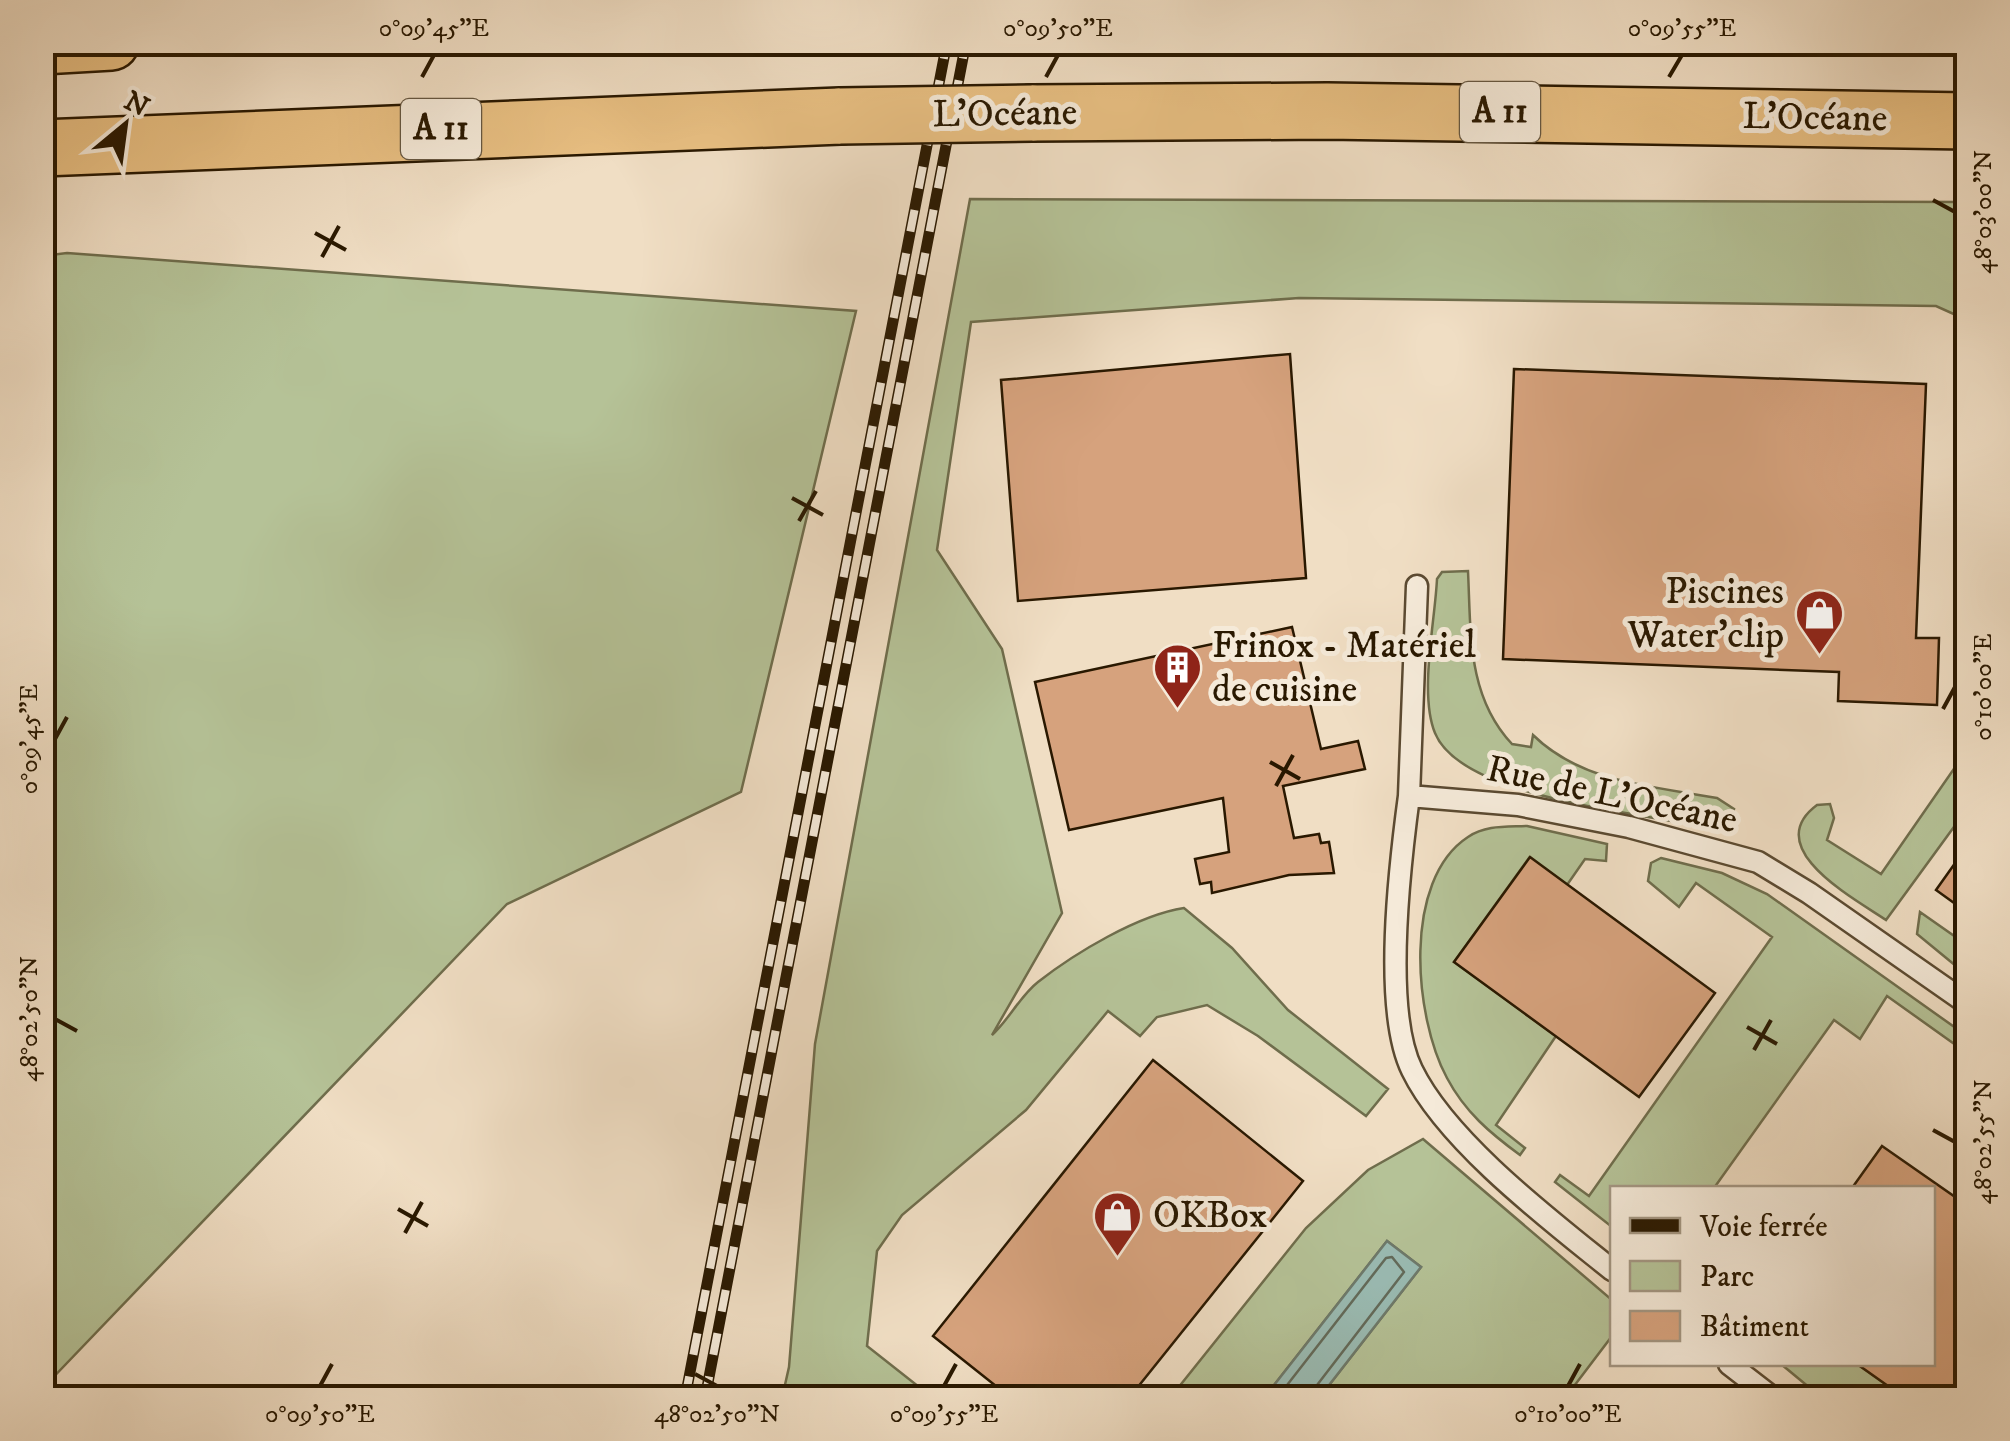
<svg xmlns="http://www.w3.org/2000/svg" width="2010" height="1441" font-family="'IM FELL DW Pica',serif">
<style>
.green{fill:#b5c297;stroke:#6f6d4c;stroke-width:2.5}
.water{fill:#9abcb4;stroke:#6d7a6c;stroke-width:2.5}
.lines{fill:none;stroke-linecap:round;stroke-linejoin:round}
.shore{stroke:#626a5a;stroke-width:2.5}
.building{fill:#d6a27d;stroke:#291800;stroke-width:2.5}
.lane-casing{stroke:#5b4a31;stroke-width:25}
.highway-casing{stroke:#291800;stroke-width:60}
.lane{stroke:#f5ead9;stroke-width:20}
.highway{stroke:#e8bf82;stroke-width:55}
.rail-casing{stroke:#291800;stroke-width:11}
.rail{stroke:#f5ead9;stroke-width:8;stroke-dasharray:22;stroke-linecap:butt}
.highway-bridge-casing{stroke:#291800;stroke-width:60;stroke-linecap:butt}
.highway-bridge{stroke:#e8bf82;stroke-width:55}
.ticks{fill:none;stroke:#291800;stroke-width:4}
.labels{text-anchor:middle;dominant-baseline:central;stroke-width:10;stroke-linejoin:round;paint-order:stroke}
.shield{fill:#f5ead9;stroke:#665741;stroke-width:2.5}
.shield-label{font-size:35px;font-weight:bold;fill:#291800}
.street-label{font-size:38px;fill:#291800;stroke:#f5ead9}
.poi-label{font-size:38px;fill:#291800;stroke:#f5ead9;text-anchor:start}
.neatline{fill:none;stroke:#291800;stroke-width:4}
.ticks-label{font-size:25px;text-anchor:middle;fill:#291800}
</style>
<rect width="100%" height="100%" fill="#f0dec4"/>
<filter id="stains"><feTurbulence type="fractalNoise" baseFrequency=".002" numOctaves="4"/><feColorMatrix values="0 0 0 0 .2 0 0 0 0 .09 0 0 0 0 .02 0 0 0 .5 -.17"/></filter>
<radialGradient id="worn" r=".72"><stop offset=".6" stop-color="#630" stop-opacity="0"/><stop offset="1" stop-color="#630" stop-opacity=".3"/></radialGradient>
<!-- green -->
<path class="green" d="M970 199 1967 202V320L1936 306 1299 298 971 322 937 550 1002 649 1062 913 992 1035C1008 1021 1020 996 1038 982 1075 953 1138 915 1184 908L1232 948 1288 1010 1388 1089 1366 1116 1258 1036 1207 1005 1157 1017 1140 1036 1108 1011 1026 1110 902 1215 877 1251 867 1346 933 1398H782L789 1367 815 1044Z
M67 253 856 311 741 792 507 904 43 1388 42 256Z
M1468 571C1471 633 1467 696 1512 744L1531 747 1533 735C1582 783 1652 786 1717 798L1734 809 1728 823 1698 826C1635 812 1461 797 1435 733 1419 694 1435 622 1437 579L1442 572Z
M1967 750V809L1886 920C1855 899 1759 848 1817 805L1830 804 1834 818 1827 840 1881 874Z
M1527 826 1607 844 1606 861 1585 859 1567 885 1529 858 1454 962 1556 1036 1496 1125 1525 1148 1520 1155C1490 1133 1465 1112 1447 1078 1414 1017 1402 880 1468 837 1486 825 1506 827 1527 826Z
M1661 858 1722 873 1767 894 1967 1036V1053L1887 996 1860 1039 1834 1020 1714 1188H1612V1227L1555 1182 1560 1175 1589 1196 1772 937 1696 883 1679 907 1648 881 1651 863Z
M1920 912 1967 945V975L1917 934Z
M1423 1139 1612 1300V1336L1565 1398H1319L1421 1267 1387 1241 1264 1398H1170L1306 1228 1368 1170Z
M1781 1364H1857L1905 1398H1822Z"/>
<!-- water -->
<path class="water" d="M1387 1241 1421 1267 1319 1398H1264Z"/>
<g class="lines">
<!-- shore -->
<path class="shore" d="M1277 1398 1386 1258 1392 1257 1404 1272 1314 1389 1312 1398"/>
</g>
<!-- building -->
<path class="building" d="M1290 354 1306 578 1018 601 1001 380Z
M1514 369 1926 384 1916 638H1939L1937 705 1838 701 1839 672 1503 659Z
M1292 627 1321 749 1358 741 1365 769 1283 786 1294 838 1319 834 1321 843 1329 842 1334 873 1289 875 1212 893 1211 882 1200 884 1195 859 1229 852 1223 798 1069 830 1035 682Z
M1968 845V913L1936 890Z
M1530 857 1715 993 1639 1097 1454 962Z
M1153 1060 1303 1181 1129 1398H1011L933 1336Z
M1882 1146 1968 1206V1398H1905L1857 1364H1932V1188H1852Z"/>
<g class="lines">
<defs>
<path id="lane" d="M1417 586 1409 796 1518 805 1629 827 1758 862 1809 893 1968 1004
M1409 796C1400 863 1382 1009 1412 1070 1447 1142 1550 1220 1612 1270
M1729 1364 1773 1398"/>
<path id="highway" d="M42 46 111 42
M1032 113 1327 111 1968 121
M42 148 840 116"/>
</defs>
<!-- lane casing -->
<use href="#lane" class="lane-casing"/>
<!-- highway casing -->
<use href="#highway" class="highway-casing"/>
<!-- lane -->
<use href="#lane" class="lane"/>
<!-- highway -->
<use href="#highway" class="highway"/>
<defs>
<path id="rail" d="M685 1398 947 42
M705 1398 966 42"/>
</defs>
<!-- rail casing -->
<use href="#rail" class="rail-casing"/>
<!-- rail -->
<use href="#rail" class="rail"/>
<defs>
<path id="highway-bridge" d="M840 116 1032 113"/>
</defs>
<!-- highway-bridge casing -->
<use href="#highway-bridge" class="highway-bridge-casing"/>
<!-- highway-bridge -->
<use href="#highway-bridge" class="highway-bridge"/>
</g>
<!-- ticks -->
<path class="ticks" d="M422 77 434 55M1046 77 1058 55M1669 77 1682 55M1933 200 1955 212M315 233 346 250M322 257 339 226M792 498 823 515M799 521 816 491M1943 709 1955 687M55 739 67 717M1270 762 1300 779M1276 786 1293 755M55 1019 77 1031M1747 1027 1777 1044M1754 1050 1771 1020M1933 1130 1955 1142M398 1209 428 1226M405 1233 422 1202M695 1374 717 1386M320 1386 332 1364M944 1386 956 1364M1568 1386 1580 1364"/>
<!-- icons -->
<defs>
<symbol id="shop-pin" viewBox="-11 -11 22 30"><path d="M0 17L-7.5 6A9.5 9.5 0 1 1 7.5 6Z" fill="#8f2418" stroke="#f5ead9"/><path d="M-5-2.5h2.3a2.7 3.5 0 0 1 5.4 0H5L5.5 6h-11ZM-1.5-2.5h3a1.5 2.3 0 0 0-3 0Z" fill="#fff"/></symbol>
<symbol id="building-pin" viewBox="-11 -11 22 30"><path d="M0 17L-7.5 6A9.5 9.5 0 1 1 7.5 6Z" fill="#8f2418" stroke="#f5ead9"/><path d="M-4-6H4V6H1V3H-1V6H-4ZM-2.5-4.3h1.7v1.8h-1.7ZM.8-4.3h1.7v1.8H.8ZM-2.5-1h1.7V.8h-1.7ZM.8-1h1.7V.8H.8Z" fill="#fff"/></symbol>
</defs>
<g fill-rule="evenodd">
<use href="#shop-pin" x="1792" y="586" width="55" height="75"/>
<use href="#building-pin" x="1150" y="640" width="55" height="75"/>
<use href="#shop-pin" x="1090" y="1188" width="55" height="75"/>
</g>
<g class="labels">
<!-- shield labels -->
<g class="shield">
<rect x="1460" y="82" width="80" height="60" rx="8"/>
<rect x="401" y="99" width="80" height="60" rx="8"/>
</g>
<g class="shield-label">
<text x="1500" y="112">A 11</text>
<text x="441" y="129">A 11</text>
</g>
<!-- street labels -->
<g class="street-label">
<text transform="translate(1005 114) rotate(-1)">L’Océane</text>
<text transform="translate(1815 118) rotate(1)">L’Océane</text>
<text transform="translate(1612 795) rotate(12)">Rue de L'Océane</text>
</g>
<!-- poi labels -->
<g class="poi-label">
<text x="1784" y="592" text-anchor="end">Piscines<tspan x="1784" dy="44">Water'clip</tspan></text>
<text x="1212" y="646">Frinox - Matériel<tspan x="1212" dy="44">de cuisine</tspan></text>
<text x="1153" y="1216">OKBox</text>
</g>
</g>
<!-- margin -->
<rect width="2010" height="1441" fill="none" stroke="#f0dec4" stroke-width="110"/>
<!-- legend -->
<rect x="1610" y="1186" width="325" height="180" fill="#f5ead9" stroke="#a39682" stroke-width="2.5"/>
<rect x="1630" y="1218" width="50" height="15" fill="#291800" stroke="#a39682" stroke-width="2.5"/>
<text x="1700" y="1236" font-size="30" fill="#291800">Voie ferrée</text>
<rect x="1630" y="1261" width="50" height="30" fill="#b5c297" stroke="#a39682" stroke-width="2.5"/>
<text x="1700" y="1286" font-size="30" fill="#291800">Parc</text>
<rect x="1630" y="1311" width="50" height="30" fill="#d6a27d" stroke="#a39682" stroke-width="2.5"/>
<text x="1700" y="1336" font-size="30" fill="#291800">Bâtiment</text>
<!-- north arrow -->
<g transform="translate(125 125) rotate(29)" stroke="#f5ead9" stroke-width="8" paint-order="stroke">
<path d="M0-8L18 38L0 25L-18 38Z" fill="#291800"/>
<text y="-15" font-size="28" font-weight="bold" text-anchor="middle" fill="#291800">N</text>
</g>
<rect x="55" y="55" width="1900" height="1331" class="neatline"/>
<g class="ticks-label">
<text x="434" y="36">0°09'45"E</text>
<text x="1058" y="36">0°09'50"E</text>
<text x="1682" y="36">0°09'55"E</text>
<text transform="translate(1982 212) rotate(-90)" y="9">48°03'00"N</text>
<text transform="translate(1982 687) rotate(-90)" y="9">0°10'00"E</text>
<text transform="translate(28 739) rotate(-90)" y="9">0°09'45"E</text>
<text transform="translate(28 1019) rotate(-90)" y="9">48°02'50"N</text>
<text transform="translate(1982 1142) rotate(-90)" y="9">48°02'55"N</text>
<text x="320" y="1422">0°09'50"E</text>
<text x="717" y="1422">48°02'50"N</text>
<text x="944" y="1422">0°09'55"E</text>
<text x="1568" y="1422">0°10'00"E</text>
</g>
<rect width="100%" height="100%" filter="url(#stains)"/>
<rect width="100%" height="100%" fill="url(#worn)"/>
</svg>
